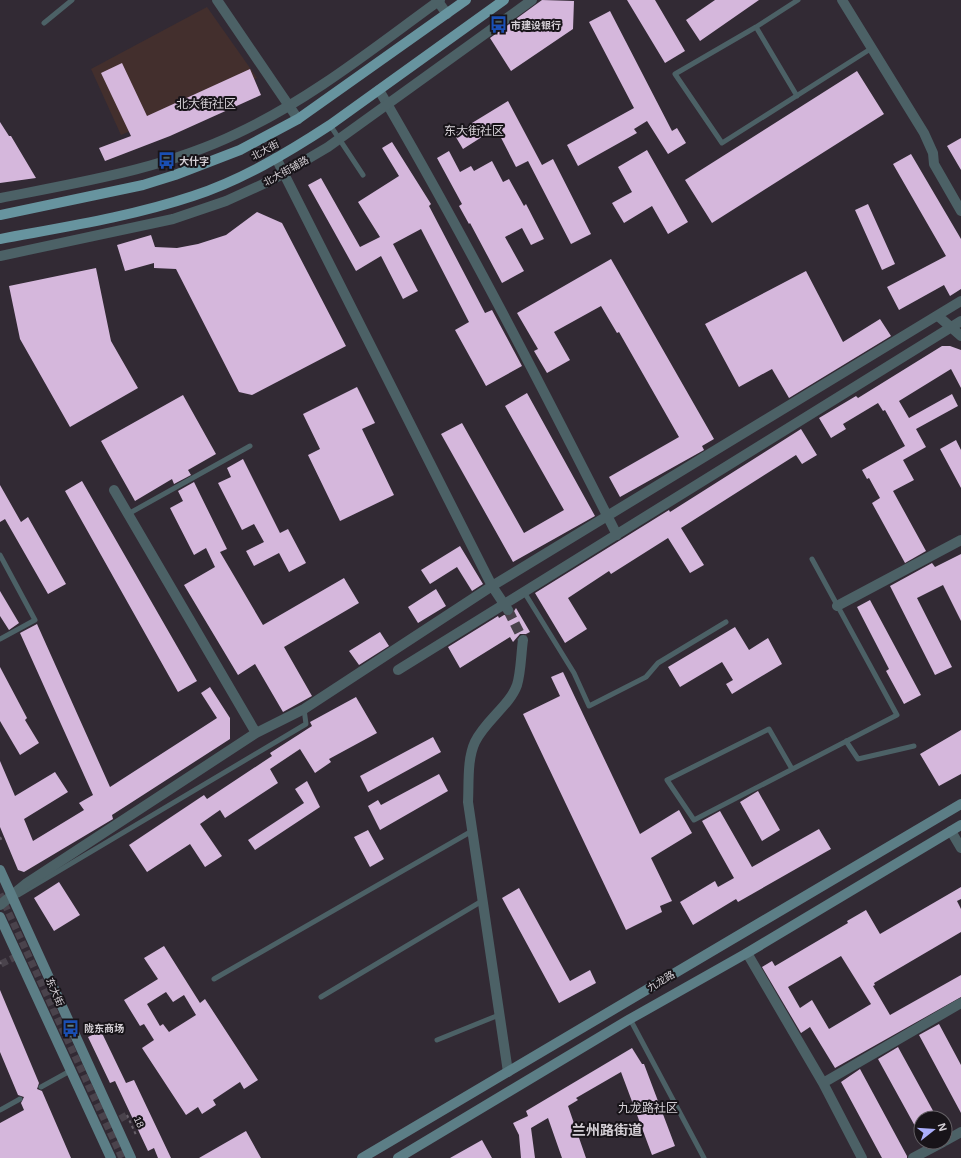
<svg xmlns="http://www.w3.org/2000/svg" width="961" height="1158" font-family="Arial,'Noto Sans SC',sans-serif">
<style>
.education{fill:#432f2d}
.building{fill:#d5b7dc;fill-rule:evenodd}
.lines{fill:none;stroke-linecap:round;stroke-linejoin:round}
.pedestrian-tunnel{stroke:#4a434c;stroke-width:7;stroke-dasharray:7 3.5;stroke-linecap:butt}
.minor-tunnel{stroke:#4a434c;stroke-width:10;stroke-dasharray:10 5;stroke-linecap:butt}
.path{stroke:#68616a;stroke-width:2;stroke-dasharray:3 3;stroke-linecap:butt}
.service{stroke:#4c6166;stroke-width:5}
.minor{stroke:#4c6166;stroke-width:10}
.tertiary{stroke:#4c6166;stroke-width:10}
.secondary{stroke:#5c7e86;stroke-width:10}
.primary{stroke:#67949f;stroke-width:10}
.labels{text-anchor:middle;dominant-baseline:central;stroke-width:4;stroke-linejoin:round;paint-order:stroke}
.poi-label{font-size:10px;font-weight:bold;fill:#d4cfd5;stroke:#181419;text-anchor:start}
.street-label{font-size:10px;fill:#d4cfd5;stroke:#181419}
.quarter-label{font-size:12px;fill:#d4cfd5;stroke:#181419}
.district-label{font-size:14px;font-weight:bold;fill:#d4cfd5;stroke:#181419}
</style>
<rect width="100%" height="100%" fill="#322a34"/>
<!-- education -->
<path class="education" d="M207 7 257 78 121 135 91 69Z"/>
<!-- building -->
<path class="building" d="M542 0 574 1 573 29 511 71 490 38Z
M627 0H655L685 51 665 63Z
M715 0H759L700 41 686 20Z
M610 11 672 131 677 128 686 143 668 154 647 121 634 129 637 133 578 166 567 145 634 108 589 22Z
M122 63 147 116 250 69 261 95 170 136 105 161 99 148 131 136 101 73Z
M857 71 884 114 712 223 685 180Z
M508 101 542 165 553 159 591 234 571 244 528 161 516 167 496 128 463 149 454 134Z
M0 122 9 136H11L36 178 0 183Z
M961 138V170L947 146Z
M392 142 431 204 429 206 485 313 492 310 522 366 486 386 455 330 469 322 421 229 393 244 418 291 403 299 381 256 356 271 308 185 321 178 360 247 380 237 358 202 399 176 382 148Z
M647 150 688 222 668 234 652 206 624 223 612 203 632 192 618 167Z
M449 151 460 172 471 166 474 171 492 161 503 182 509 179 524 206 526 204 544 239 531 245 522 228 505 237 524 271 502 283 470 223 469 224 459 206 462 204 437 158Z
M911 154 961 239V289L950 296 944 285 899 310 887 287 946 256 893 164Z
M868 204 895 264 882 270 855 210Z
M257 212 282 223 346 346 252 395 239 392 176 269 154 268V263L125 271 117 245 151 235 155 247 177 248 198 244 226 235Z
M611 259 714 439 702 446 704 450 620 497 609 477 679 437 619 332 617 333 601 306 554 332 570 360 547 373 534 351 538 349 517 313Z
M96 268 111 341 138 388 70 427 20 339 9 286Z
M806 271 843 342 880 319 891 336 789 398 772 369 739 387 705 324Z
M942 346H950L961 350V388L951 369 899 401 909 418 952 394 958 406 916 429 926 447 903 460 914 480 893 491 926 551 905 563 872 503 880 498 869 478 867 479 862 470 905 446 885 410 883 411 878 403 843 424 846 429 831 438 819 418 856 396 858 398Z
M357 387 375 423 362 429 394 495 340 521 308 455 320 449 303 414Z
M527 393 595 516 513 562 441 434 462 423 524 533 564 510 505 406Z
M183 395 216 454 188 470 191 475 174 484 172 479 135 501 101 441Z
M801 429 817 455 802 464 796 455 681 528 704 565 690 573 668 538 611 574 609 571 568 598 587 629 565 643 535 593 669 510 670 512Z
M956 440 961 450V488L940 449Z
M243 459 280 533 288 529 306 563 289 572 279 553 254 566 246 551 264 542 254 524 242 530 218 483 231 477 227 468Z
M82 481 197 681 178 692 65 491Z
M194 482 227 549 220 552 263 625 344 578 359 603 284 647 312 696 283 712 255 664 238 675 184 585 215 567 206 548 194 555 170 508 183 501 178 491Z
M0 485 21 522 28 517 66 584 48 594 5 519 0 522Z
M460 546 483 584 472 591 457 567 430 584 421 570Z
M961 554V621L943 585 917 598 952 667 935 675 890 586 932 563 935 567Z
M436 589 446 606 418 623 408 607Z
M0 591 19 623 9 630 0 616Z
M870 600 921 695 904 704 886 671 889 669 857 607Z
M516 608 530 632 526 634H520L513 642 510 637 460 668 448 647 498 616 499 618 504 615 511 616Z
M37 624 110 787 217 718 201 693 210 687 230 718V739L112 815 113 819 24 872 18 870 0 827V761L15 796 55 772 68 792 24 819 33 841 84 810 79 803 93 795 20 633Z
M735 627 749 650 768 638 782 664 732 694 726 684 733 680 722 662 680 687 668 667Z
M380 632 389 646 359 665 349 651Z
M0 667 27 718 25 720 39 743 20 755 0 721Z
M563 672 640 834 679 810 692 833 651 858 672 901 660 906 662 912 626 930 523 714 560 696 551 677Z
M356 697 377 733 329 759 331 762 315 773 300 749 270 769 278 783 225 818 220 810 200 824 222 856 205 867 190 844 147 872 129 845 204 795 207 799 272 756 270 753 312 726 310 722Z
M961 730V774L939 786 920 754Z
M433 737 441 752 368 792 360 776Z
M439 774 448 791 380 830 368 806 378 800 381 805Z
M307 781 320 807 255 850 248 840 304 803 295 789Z
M758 791 780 830 762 841 740 802Z
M720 811 752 867 819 829 831 849 738 902 736 899 693 925 680 902 715 881 718 887 734 878 702 821Z
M368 830 384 859 370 867 354 837Z
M59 882 80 915 54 931 34 898Z
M961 887V899L957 901 961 909V932L874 983 875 985 873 986 890 1015 961 975V997L835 1068 810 1027 801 1033 762 967 772 961 775 966 848 923 847 921 866 910 880 934ZM841 956 871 1004 829 1029 812 1000 800 1008 788 987Z
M519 888 570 981 590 970 596 983 559 1003 502 898Z
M164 946 200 1003 205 999 258 1080 244 1089 240 1082 213 1100 216 1105 202 1114 198 1107 186 1115 142 1048 154 1040 144 1024 140 1026 124 1000 158 979 144 958ZM166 992 173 1002 184 995 196 1015 169 1032 163 1024 160 1026 147 1004Z
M0 990 39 1083 37 1089 42 1091 71 1158H0V1123L24 1110 21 1103 24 1097 18 1095 0 1052Z
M939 1024 961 1065V1113L919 1035Z
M101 1031 126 1083 134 1080 171 1158H158L154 1148 148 1151 115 1081 110 1083 88 1037Z
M898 1047 937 1118H921V1137L878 1059Z
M632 1048 642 1064H644L675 1146 652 1155 621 1072 576 1098 578 1100 568 1106 586 1158H562L548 1118 531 1128 535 1158H521L519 1135 513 1123 528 1116 526 1111Z
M860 1069 907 1156V1158H882L841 1082Z
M246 1131 261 1158H199Z
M482 1140 492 1158H450Z"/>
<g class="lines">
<!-- pedestrian-tunnel -->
<path class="pedestrian-tunnel" d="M0 894 122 1158
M1 964 21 954
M111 1124 127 1115"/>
<!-- minor-tunnel -->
<path class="minor-tunnel" d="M508 610 523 640"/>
<!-- path -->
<path class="path" d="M0 837 2 841
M0 962 1 964
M127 1115 136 1135"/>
<!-- service -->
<path class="service" d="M44 23 72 0
M756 27 798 0
M797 96 756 27 675 74 722 143 872 48
M330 125 363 175
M128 514 250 446
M0 555 35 620 0 639
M524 592 574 673 589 706 646 677 658 663 726 622
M846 741 858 759 914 746
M792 769 769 729 667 780 694 820C762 785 829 750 897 715L812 559
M18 895 306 724 304 709
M214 979 472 831
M321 997 482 901
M630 1019 704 1158
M437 1040 499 1015
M41 1087 70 1071
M0 1110 20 1099"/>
<!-- minor -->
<path class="minor" d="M217 0 298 119
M437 0 447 14
M842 0 924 133 933 153 934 164 961 211
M379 90C464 235 541 385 617 535
M276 158 492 586 508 610
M938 316 961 336
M114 490 256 733
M837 606 961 540
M398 670 961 321
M951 831 961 848
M0 905 27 883 256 733 304 709 492 586 961 301
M747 953 823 1083 862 1158
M508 1072 468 802C469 783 467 759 475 742 485 721 510 705 517 685 521 672 521 654 523 640
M823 1083 961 1003
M945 1141 961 1132
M913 1158 943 1142"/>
<!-- tertiary -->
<path class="tertiary" d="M0 198C81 182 164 169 238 133 311 99 375 47 440 0
M0 256 173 219 226 201 272 180 328 147 532 0"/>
<!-- secondary -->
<path class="secondary" d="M0 870 131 1158
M0 917 111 1158
M362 1158 961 804
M398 1158 630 1019 747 953 961 825"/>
<!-- primary -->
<path class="primary" d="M0 215 143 185 175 175 240 150 298 119 466 0
M0 239C64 227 130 217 193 196 242 180 287 153 330 125L504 0"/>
</g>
<!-- icons -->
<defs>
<symbol id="bus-bare" viewBox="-9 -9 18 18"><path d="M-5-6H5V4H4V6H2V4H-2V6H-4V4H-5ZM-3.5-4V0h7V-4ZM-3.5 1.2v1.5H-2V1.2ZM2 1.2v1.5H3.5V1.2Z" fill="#1a4fb4" stroke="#181419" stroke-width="2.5" paint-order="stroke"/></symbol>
</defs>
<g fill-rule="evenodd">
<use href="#bus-bare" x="486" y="12" width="25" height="25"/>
<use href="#bus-bare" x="154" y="148" width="25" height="25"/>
<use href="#bus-bare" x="58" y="1016" width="25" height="25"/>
</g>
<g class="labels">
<!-- poi labels -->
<g class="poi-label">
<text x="511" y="25">市建设银行</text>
<text x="179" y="161">大什字</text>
<text x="84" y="1028">陇东商场</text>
</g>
<!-- street labels -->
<g class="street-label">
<text transform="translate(265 150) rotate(-28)">北大街</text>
<text transform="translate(286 171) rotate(-29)">北大街辅路</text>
<text transform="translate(661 981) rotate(-31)">九龙路</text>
<text transform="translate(55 992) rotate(66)">东大街</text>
<text transform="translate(139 1122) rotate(65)">18</text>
</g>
<!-- quarter labels -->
<g class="quarter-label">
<text x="206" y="104">北大街社区</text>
<text x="474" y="131">东大街社区</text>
<text x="648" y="1108">九龙路社区</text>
</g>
<!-- district labels -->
<g class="district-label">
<text x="607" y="1130">兰州路街道</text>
</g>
</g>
<!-- north arrow -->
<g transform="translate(933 1130) rotate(73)"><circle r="19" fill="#181419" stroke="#635f64"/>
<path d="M0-3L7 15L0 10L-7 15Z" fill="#abaffb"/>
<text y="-6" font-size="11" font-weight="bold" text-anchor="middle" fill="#d4cfd5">N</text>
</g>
</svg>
